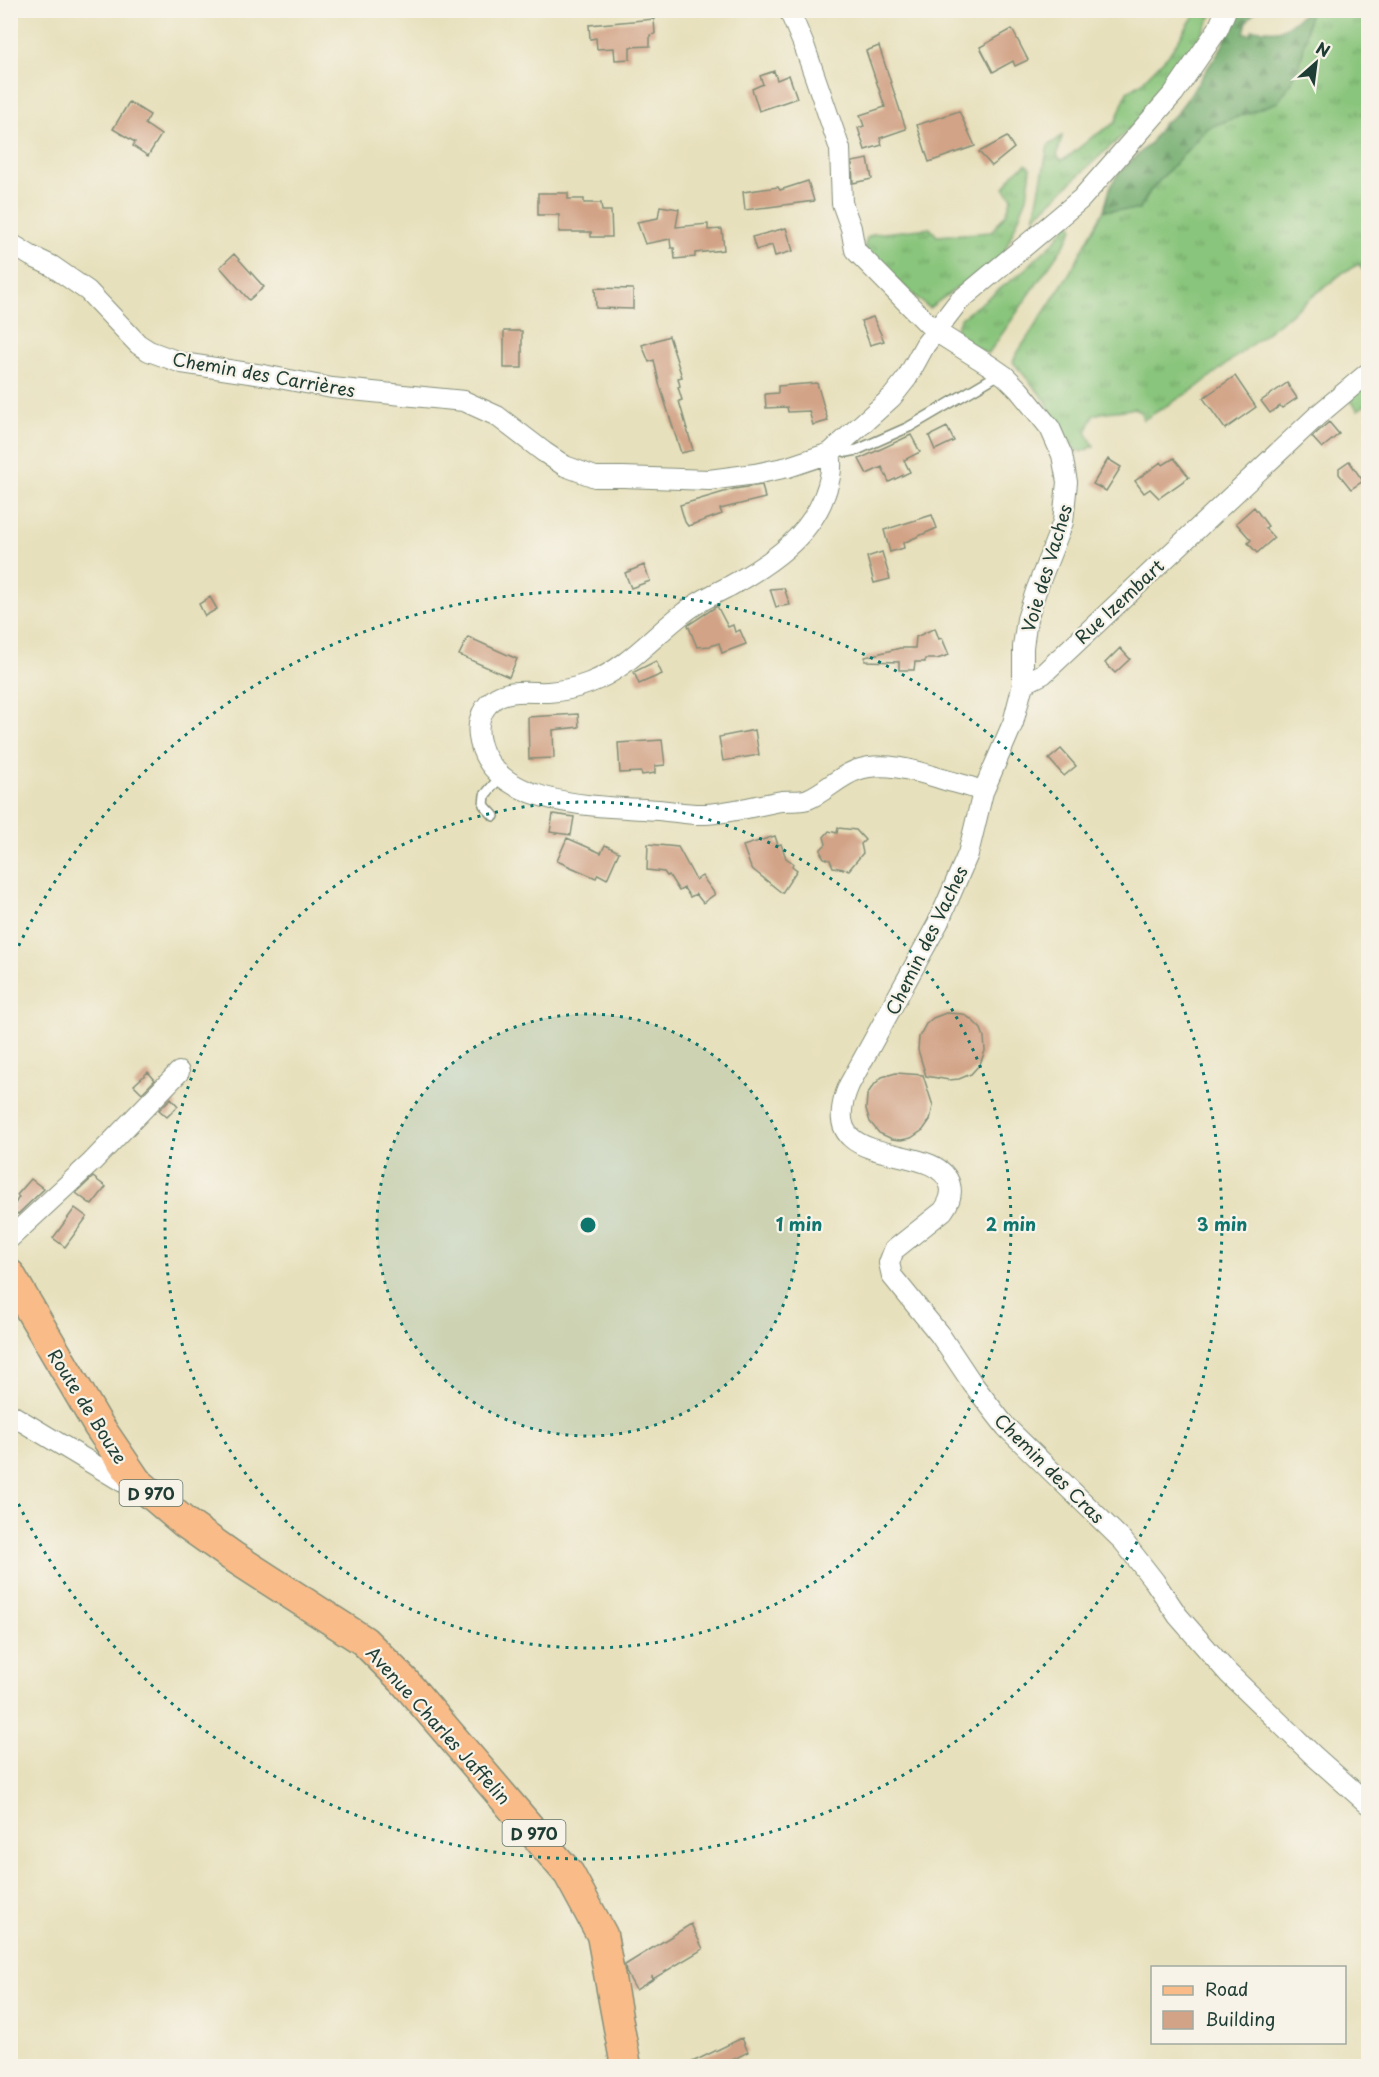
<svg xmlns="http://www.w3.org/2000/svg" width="1379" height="2077" font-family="'Playpen Sans',sans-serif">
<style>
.grass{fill:url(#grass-tufts);stroke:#548158;stroke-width:1.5}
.forest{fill:url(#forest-firs);stroke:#467450;stroke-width:1.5}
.building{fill:#d2a386}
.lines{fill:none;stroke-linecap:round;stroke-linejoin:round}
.service-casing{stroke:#838e78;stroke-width:12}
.minor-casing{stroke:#838e78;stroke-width:22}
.primary-casing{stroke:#838e78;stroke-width:33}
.service{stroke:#fff;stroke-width:9}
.minor{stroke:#fff;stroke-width:20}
.primary{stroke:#f9bc89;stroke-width:30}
.ring{fill:none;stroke:#0f766e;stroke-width:3;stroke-dasharray:3 6}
.labels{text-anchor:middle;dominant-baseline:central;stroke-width:4.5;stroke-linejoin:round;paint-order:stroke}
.shield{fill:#f7f3e8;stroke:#60746a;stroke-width:1.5}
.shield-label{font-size:16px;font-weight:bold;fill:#1f3d34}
.street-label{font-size:18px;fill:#1f3d34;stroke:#f7f3e8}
.centre{fill:#0f766e;stroke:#f7f3e8;stroke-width:3}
.ring-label{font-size:18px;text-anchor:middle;font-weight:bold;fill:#0f766e;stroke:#f7f3e8;stroke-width:4.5;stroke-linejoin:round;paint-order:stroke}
</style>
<defs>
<pattern id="grass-tufts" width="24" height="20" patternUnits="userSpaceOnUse" patternTransform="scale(1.5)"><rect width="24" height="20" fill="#89c57b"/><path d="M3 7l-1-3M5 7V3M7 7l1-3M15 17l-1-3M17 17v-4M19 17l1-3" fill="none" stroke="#6fa166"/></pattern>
<pattern id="forest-firs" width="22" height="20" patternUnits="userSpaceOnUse" patternTransform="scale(1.5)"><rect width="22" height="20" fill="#6eaa6b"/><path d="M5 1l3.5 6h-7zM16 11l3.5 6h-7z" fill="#5a8c59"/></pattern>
</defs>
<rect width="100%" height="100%" fill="#f7f3e8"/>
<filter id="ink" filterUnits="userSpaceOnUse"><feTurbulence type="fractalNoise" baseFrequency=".0167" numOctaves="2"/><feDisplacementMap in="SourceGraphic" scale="12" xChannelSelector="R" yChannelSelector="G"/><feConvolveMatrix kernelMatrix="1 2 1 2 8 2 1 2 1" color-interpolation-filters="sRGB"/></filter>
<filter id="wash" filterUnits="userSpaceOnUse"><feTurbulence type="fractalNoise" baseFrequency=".008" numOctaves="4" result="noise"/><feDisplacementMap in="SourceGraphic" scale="24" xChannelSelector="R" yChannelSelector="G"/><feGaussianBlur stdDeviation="1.35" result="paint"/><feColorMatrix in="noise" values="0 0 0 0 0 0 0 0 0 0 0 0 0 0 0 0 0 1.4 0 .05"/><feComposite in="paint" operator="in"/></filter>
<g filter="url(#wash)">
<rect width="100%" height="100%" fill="#e7e0bc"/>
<!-- grass -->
<path class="grass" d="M1197 11H1214L1178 77 1140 120 1081 173 1034 218 1048 146 1062 136 1057 156 1061 160 1068 157 1091 138 1115 123 1127 92 1141 83 1170 53Z
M1310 11H1368V278L1359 264 1344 272 1196 388 1143 420 1141 413 1134 408C1120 412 1107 410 1094 415L1086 432 1094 446 1082 452 1071 447 1055 424 1046 401 1013 362 1016 355 1069 274 1104 210H1139L1150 191 1207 128 1278 102Z
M1026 164 1031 168 1027 198 1003 255 929 308 871 258 864 249 867 238 874 234 930 228 937 236 991 232 1006 214 1012 197 1004 188 1013 174Z
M1068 223 1072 224 1073 228 1068 239 988 354 975 347 955 331 960 319 1022 272 1055 241Z
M1368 381V403L1358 410 1349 398Z"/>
<!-- forest -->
<path class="forest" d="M1236 11H1256L1247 21 1244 33 1252 34V30C1263 28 1271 33 1282 29 1292 25 1300 14 1310 11L1302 57 1291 83 1278 102 1207 128 1150 191 1139 210H1104L1111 185 1118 174 1151 142 1163 124 1175 115 1187 99 1222 47Z"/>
<g id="blocks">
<!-- building -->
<path class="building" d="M654 19 655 34 650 35V46L630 47V59L615 60 614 48 597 49 596 38 590 39 589 25Z
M1012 29 1028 60 1015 66 1013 61 993 72 980 47Z
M879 46 906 129 880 138 882 145 865 150 858 128 864 126 860 115 885 107 866 51Z
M774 71 777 80 789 75 797 98 759 111 752 89 763 84 760 76Z
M129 102 150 115 145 124 161 135 148 156 133 146 135 142 113 129Z
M959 111 975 146 929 162 917 125Z
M1007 137 1014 148 992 166 979 152Z
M868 159 872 179 853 183 852 162Z
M808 181 814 201 745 210 743 192 778 187 780 190Z
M538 193H568V199H584V203H601L602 211H611L612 237H591V232H559V215H538Z
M660 206 679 209 676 227 708 224V230L722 229 724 250 695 253V257L675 259 674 248H671L670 239 645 244 637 222 658 218Z
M786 228 793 251 775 256 772 245 756 250 752 237Z
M234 254 264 287 249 300 220 267Z
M595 288 633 289V309L596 308Z
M873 317 884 341 870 345 861 321Z
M504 331H522V368H504Z
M669 336 682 377 678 378 680 386 678 387 682 400 679 401 693 450 681 453 659 383 654 360 649 362 642 345Z
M1235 376 1256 407 1225 429 1203 398Z
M817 383 828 421 813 425 809 411 788 412 787 407 766 408 765 394 778 393V386Z
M1287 383 1297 398 1282 408 1280 406 1270 413 1261 401Z
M1329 422 1339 434 1322 448 1312 437Z
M947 427 954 441 935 450 929 436Z
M911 435 920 452 904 460 910 472 889 482 882 467 867 474 859 459Z
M1174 458 1189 477 1159 498 1150 489 1144 493 1135 481 1161 462 1163 465Z
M1108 459 1121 467 1106 491 1093 484Z
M1349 461 1363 481 1351 489 1339 474V468Z
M762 485 765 498 720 509 722 514 688 526 685 522 680 505 734 489Z
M1254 507 1268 526 1265 528 1274 538 1257 553 1248 543 1251 540 1236 523Z
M932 515 937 528 903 543 904 548 890 552 884 530Z
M882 552 890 579 874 583 867 557Z
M644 565 650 581 631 588 625 573Z
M784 588 790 605 776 607 770 589Z
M210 597 217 609 205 616 199 604Z
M717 606 728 627 733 625 735 632 740 630 746 644 722 653 719 643 711 646 697 647 688 625Z
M935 628 939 639 942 638 949 655 937 659H925V662H915L914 670H899V662L865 661V657L900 648H915L916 637Z
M468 637 517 659 509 677 459 655Z
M1120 648 1130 659 1115 673 1105 663Z
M656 661 662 674 639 684 634 672Z
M578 714 579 727 553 730 554 758 529 759 528 717Z
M755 730 759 755 723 761 719 737Z
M662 740 665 765 655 766V773L642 775 641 772 620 773 618 743Z
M1061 749 1076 766 1064 776 1049 759Z
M553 814 574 817 571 835 550 832Z
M838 828 856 830 865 840 861 844 863 853 849 870 833 867 830 860 824 858 821 853V849L826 844 824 837 829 831 837 833Z
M775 836 778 845 781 844 786 858 793 863 792 866 797 870 782 893 751 868 743 846Z
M567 838 601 853 605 845 619 852 607 879 598 874 596 878 557 861Z
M648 844 678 847 696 880 702 876 715 894 703 903 696 894 690 897 684 888 679 891 669 875 667 876 664 872 647 870Z
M946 1013 963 1014 971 1019 981 1029 984 1037 985 1051 980 1064 971 1074 959 1079 949 1080 926 1076 918 1050 919 1037 926 1024 933 1018Z
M148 1072 155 1080 142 1093 134 1085Z
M896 1073 923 1075 933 1106 930 1120 923 1130 911 1138 901 1140 892 1139 879 1133 870 1122 866 1109 867 1095 872 1087 882 1077Z
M171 1098 178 1106 167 1117 159 1110Z
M93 1177 106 1187 92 1205 76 1193Z
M31 1179 44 1189 18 1214 11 1210 19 1197 17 1195Z
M75 1208 87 1217 65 1247 53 1238Z
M691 1924 703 1949 653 1979 652 1976V1980L636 1990 626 1972 625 1965Z
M742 2038 748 2052 719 2067H682Z"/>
</g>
</g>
<g filter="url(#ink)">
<use href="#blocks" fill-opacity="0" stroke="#838e78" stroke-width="1.5"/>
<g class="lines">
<defs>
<path id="service" d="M835 448 847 452 857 450 909 427 1001 373
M494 816 484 805 485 795 501 776"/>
<path id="minor" d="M789 10 805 48 840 149 842 203 851 228 855 250 935 331 992 367 1005 376 1019 390 1050 428 1062 455 1067 482 1063 522 1036 591 1027 619 1023 647V684L1013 723 983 792 968 854 938 923 849 1085C810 1176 937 1137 950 1185 953 1195 949 1203 943 1211L894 1250 889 1263 892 1276 940 1335 972 1383 1006 1427 1123 1541 1155 1582 1178 1616 1228 1673 1313 1755 1368 1804
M10 243 31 256 52 266 88 291 138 344 149 351 182 363 263 375 332 388 464 401 497 416 544 452 565 466 595 477H623L709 480 755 474 788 467 830 453 892 397 907 378 925 345 958 302 1081 199 1174 93 1218 29 1226 10
M830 453C833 467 830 481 825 494 810 537 768 565 730 586 714 594 699 601 685 612 653 636 627 669 589 683 576 688 562 691 548 692 531 693 507 688 493 700 480 710 476 726 480 742 496 809 604 806 658 810 673 811 689 815 705 814 730 813 757 805 782 801 790 800 800 802 808 799 825 792 839 776 857 770 883 761 913 770 939 778 954 783 969 785 983 792
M1023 684 1043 674 1318 415 1368 373
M10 1238 92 1162 179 1072
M10 1414 123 1482 136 1481"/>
<path id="primary" d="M10 1275 98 1425 136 1481 184 1522 232 1556 364 1641 404 1681 569 1874 602 1935 626 2066"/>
</defs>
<!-- service casing -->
<use href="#service" class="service-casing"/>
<!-- minor casing -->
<use href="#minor" class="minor-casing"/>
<!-- primary casing -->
<use href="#primary" class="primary-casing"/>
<!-- service -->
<use href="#service" class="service"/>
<!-- minor -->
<use href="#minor" class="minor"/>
<!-- primary -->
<use href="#primary" class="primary"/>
</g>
</g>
<!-- distance rings -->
<circle cx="588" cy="1225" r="211" fill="#0f766e" fill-opacity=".12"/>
<g class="ring">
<circle cx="588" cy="1225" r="211"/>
<circle cx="588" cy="1225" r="423"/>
<path d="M11 962A634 634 0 1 1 11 1488"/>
</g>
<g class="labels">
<!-- shield labels -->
<g class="shield">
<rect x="119.5" y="1480" width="63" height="26" rx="4.5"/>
<rect x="502.5" y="1820" width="63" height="26" rx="4.5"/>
</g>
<g class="shield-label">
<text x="151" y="1493">D 970</text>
<text x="534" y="1833">D 970</text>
</g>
<!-- street labels -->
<g class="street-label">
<text transform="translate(264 374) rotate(10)">Chemin des Carrières</text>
<text transform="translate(1046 568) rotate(-73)">Voie des Vaches</text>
<text transform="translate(1119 601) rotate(-43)">Rue Izembart</text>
<text transform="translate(926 940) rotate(-64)">Chemin des Vaches</text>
<text transform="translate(88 1406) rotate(58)">Route de Bouze</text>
<text transform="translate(1050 1468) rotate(45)">Chemin des Cras</text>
<text transform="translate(439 1725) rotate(48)">Avenue Charles Jaffelin</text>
</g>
</g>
<circle cx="588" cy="1225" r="9" class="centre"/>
<g class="ring-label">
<text x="799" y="1231">1 min</text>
<text x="1011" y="1231">2 min</text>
<text x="1222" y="1231">3 min</text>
</g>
<!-- margin -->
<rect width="1379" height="2077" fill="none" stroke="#f7f3e8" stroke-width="36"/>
<!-- legend -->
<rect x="1151" y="1966" width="195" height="78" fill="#f7f3e8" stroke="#a1aaa0" stroke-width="1.5"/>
<rect x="1163" y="1986" width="30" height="9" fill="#f9bc89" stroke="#a1aaa0" stroke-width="1.5"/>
<text x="1205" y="1996" font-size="18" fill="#1f3d34">Road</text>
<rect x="1163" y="2011" width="30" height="18" fill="#d2a386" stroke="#a1aaa0" stroke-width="1.5"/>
<text x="1205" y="2026" font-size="18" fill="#1f3d34">Building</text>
<!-- north arrow -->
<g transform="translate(1316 63) rotate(28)" stroke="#f7f3e8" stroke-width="4.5" paint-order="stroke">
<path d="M0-4.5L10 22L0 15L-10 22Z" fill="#1f3d34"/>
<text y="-9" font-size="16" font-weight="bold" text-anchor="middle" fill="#1f3d34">N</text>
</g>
</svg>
